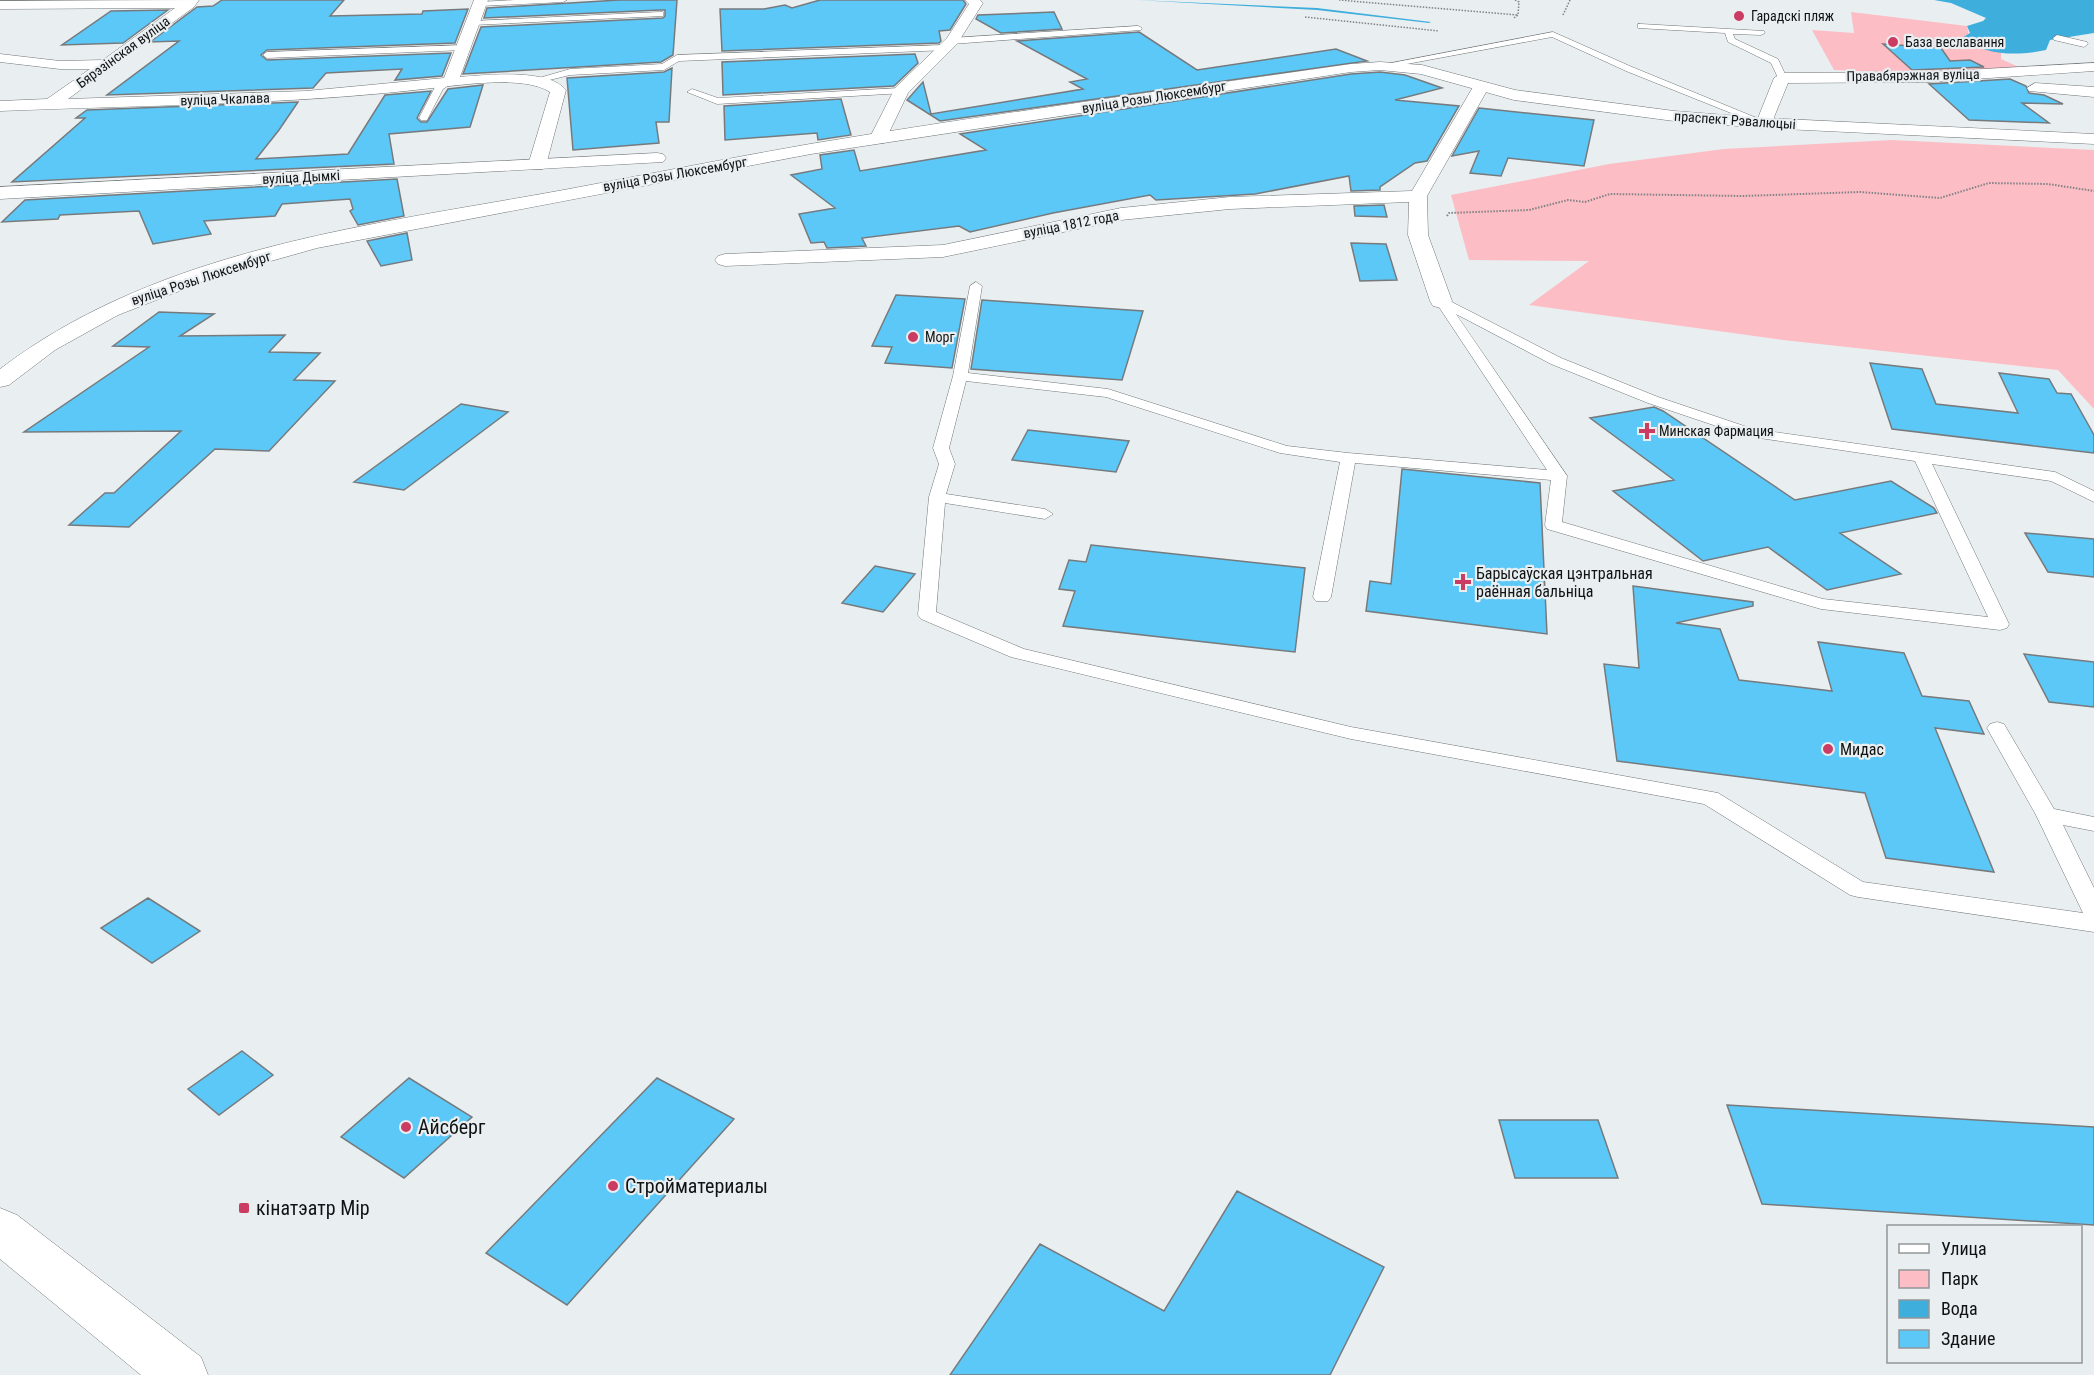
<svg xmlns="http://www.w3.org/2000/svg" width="2094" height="1375" font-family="'Roboto Condensed',sans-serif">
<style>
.green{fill:#fcbdc5}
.water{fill:#3eaedc}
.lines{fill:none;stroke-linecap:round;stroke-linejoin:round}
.stream{fill:#3eaedc;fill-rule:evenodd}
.building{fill:#5cc8f7;stroke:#767a7d;stroke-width:1.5}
.lane-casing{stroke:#717678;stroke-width:1}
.street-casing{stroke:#717678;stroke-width:1}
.secondary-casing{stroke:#717678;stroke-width:1}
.path-far1{stroke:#808385;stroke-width:1.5;stroke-dasharray:1.5 1.5;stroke-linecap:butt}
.path{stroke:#808385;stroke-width:2;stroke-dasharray:1.5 1.5;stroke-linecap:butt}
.lane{fill:#fff;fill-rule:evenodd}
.street{fill:#fff;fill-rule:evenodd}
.secondary{fill:#fff;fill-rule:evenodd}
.poi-dot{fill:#cb3c62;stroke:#e9eef1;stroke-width:2}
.labels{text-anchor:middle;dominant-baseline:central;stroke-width:4.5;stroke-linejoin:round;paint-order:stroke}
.far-poi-label{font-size:14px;fill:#111313;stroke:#e9eef1;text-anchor:start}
.far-street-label{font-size:14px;fill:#111313;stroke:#e9eef1}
.poi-label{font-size:16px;fill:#111313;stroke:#e9eef1;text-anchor:start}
.near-poi-label{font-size:20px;fill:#111313;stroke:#e9eef1;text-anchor:start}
</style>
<rect width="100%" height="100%" fill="#e9eef1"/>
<!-- green -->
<path class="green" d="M1851 12 1967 26 1971 45 2001 52V59L2021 68 1932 74 1834 70 1812 30 1854 33Z
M1892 140 2094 150V409L2058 370 1783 340 1529 305 1589 261 1469 260 1451 195 1609 164 1724 149Z"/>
<!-- water -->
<path class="water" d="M1934 0H2094V33L2050 40 2046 50C2019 56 1985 56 1962 38L1970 33 1967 26 1983 21 1986 18 1951 3Z"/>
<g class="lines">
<!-- stream -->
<path class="stream" d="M1136 0 1317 8 1431 22 1429 23 1317 10Z"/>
</g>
<!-- building -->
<path class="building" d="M222 0H344L330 16 422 14 423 11 468 9 455 43 267 50 261 55 267 60 451 53 442 76 395 80 402 69 326 73 313 88 107 95 179 41 150 42 197 7 213 6Z
M619 0H677L673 55 661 62 463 74 481 27 663 18 665 16V10H660L484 18 487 8Z
M820 0H963L966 4 950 30 939 31 941 41 939 43 722 51 720 9H764L785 5 792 8Z
M168 10 123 43 62 45 111 11Z
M1054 12 1062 29 1001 33 976 19 978 15Z
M1139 32 1197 70 1336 49 1367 61 940 121 907 100 923 82 931 114 1083 89 1070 82 1087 79 1017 41Z
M1883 44 1941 48 1950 61 1970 60 1984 67 1912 70Z
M915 54 918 63 894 86 723 95 722 62Z
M672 68 669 122H656L659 143 573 150 567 78 664 72Z
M1380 72 1405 75 1442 88 1395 100 1459 106 1427 161 1415 163 1380 187V190L1351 191 1349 176 1255 194 1156 200 1150 195 1053 213 970 232 959 226 862 238 866 246 827 248 824 242 811 243 799 214 835 208 791 175 822 169 820 155 854 150 860 171 986 150 960 134 1351 74Z
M2010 79 2026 86 2029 93 2044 95 2063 104 2022 103 2049 123 1969 120 1929 84Z
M483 85 470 127 389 134 394 164 12 182 85 118H76L87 110 298 102 279 130 256 159 348 154 385 95 431 91 417 118 421 122H427L448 89Z
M841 99 851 135 818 140 817 133 725 140 724 106Z
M1479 108 1594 120 1584 166 1508 158 1501 176 1470 173 1479 151 1452 156Z
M397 179 404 216 358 225 350 211 353 209 350 199 282 204 275 216 204 221 211 234 153 244 139 211 60 215 58 219 2 222 25 200Z
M1384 205 1387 217 1355 216 1354 206Z
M407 233 412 260 381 266 367 241Z
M1351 243 1386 244 1397 280 1360 281Z
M896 295 965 299 952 368 885 363 892 347 872 346Z
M982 300 1143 311 1122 380 971 369Z
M159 312 214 314 180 336 285 335 269 352 320 353 294 380 335 381 269 451 215 449 129 527 69 525 105 493H114L181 431 24 432 149 347 113 346Z
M1870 363 1922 369 1936 404 2018 413 1999 373 2049 379 2057 393 2071 394 2094 435V453L1892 429Z
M461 404 508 412 404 490 354 482Z
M1654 407 1663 411 1795 500 1891 481 1934 508 1937 513 1840 533 1901 574 1827 590 1768 547 1703 561 1613 491 1674 480 1590 418Z
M1028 430 1129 441 1116 472 1012 460Z
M1402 469 1540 483 1547 634 1366 611 1370 581 1391 584Z
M2025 533 2094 539V577L2048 572Z
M1091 545 1305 568 1295 652 1063 626 1075 591 1059 589 1069 560 1086 562Z
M875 566 915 574 883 612 842 603Z
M1633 586 1753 602V606L1676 623 1720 629 1739 680 1832 691 1818 642 1904 653 1922 696 1969 701 1984 734 1935 728 1994 872 1886 858 1865 793 1617 761 1604 664 1639 668Z
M2024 654 2094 662V707L2049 702Z
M148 898 200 931 152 963 101 928Z
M242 1051 273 1075 219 1115 188 1089Z
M409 1078 472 1117 404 1178 341 1137Z
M657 1078 734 1119 567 1305 486 1253Z
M1727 1105 2094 1127V1225L1762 1204Z
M1499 1120H1598L1618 1178H1515Z
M1237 1191 1384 1267 1330 1375H950L1040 1244 1164 1311Z"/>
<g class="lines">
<defs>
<path id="lane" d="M515 0H567L563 2 480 6 476 4 480 2Z
M660 12H663V16L473 25 469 23 473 21Z
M1641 24 1764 31 1765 33 1761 35 1733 34 1735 39 1778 59 1787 78 1779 80 1771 63 1728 42 1725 33 1638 28V24Z
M1138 26 1142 28 1141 30 952 44 948 41 952 38Z
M1553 32 1632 67 1769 123 1761 125 1626 71 1552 37 1380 69 1376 66Z
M2057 35 2087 42 2088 44 2084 47 2054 40 2053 38Z
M468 45V49L465 50 267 58 263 55 267 52Z
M945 45 949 48 948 50 679 61 664 70 570 75 537 83 532 80 570 69 662 64 677 55Z
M447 79 455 81 443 89 427 120H421L419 118 436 85Z
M901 88 906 91 904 93 717 104 687 92 692 89 718 98Z
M976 282 982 286 968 373 1108 389 1287 446 1348 453 1547 470 1435 301 1442 297 1561 358 1658 397 1753 429 2055 472 2094 491V502L2051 481 1932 464 2009 624 2007 628 2000 630 1821 609 1547 529 1545 525 1551 480 1355 463 1331 597 1328 601H1316L1313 597 1340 462 1280 453 1106 397 966 381 949 448 955 464 946 494 1045 509 1053 514 1045 519 945 503 936 612 1024 649 1351 727 1718 793 1863 882 2083 913 2036 815 1987 728 1990 724 1997 722 2004 724 2054 809 2094 817V831L2063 825 2094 888V932L1858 897 1850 895 1704 804 1351 739 1011 657 921 619 918 615 929 497 939 464 933 448 953 376 970 286ZM1456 314 1551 364 1648 403 1746 436 1915 461 1988 617 1823 599 1562 522 1567 476Z"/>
<path id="street" d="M199 0 194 7 68 99 306 91 444 78 474 0H488L460 77C486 75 548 68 566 90L546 165 543 169H531L528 165 550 92C524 75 462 85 433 88 289 105 145 105 0 111V101L47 99 90 69H60L0 62V54L60 61 103 60 175 8 0 9V1Z
M965 0H980L983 3 957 44 908 93 884 143H872L869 139 895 88 947 38 969 4Z
M2094 63V71L1929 82 1788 83 1770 127 1764 128 1756 123 1774 78 1782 73 1929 72Z
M1481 82 1489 87 1427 196 1428 235 1452 301 1449 306 1441 308 1433 306 1430 301 1408 235 1409 202 1230 209 1121 220 943 257 725 266 718 264 715 260 718 256 725 254 943 245 1121 208 1230 197 1412 191 1473 87Z
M2035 83 2094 87V97L2029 91 2027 88Z"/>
<path id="secondary" d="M1380 62 1422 65 1515 90 1674 111 1764 118 2094 134V144L1764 128 1674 121 1514 100 1421 74 1380 70 1351 72 811 154 317 248 218 276 118 315 55 350 9 385 0 387V369C162 246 375 225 569 189 649 174 730 158 810 144 990 114 1171 90 1351 64Z
M657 153 663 154 666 158 663 162 0 199V187Z
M0 1208 17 1215 201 1357 208 1375H141L0 1259Z"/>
</defs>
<!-- lane casing -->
<use href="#lane" class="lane-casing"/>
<!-- street casing -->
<use href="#street" class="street-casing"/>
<!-- secondary casing -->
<use href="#secondary" class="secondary-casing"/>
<!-- path-far1 -->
<path class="path-far1" d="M1339 0 1518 15 1514 18
M1515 0 1519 2 1518 15
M1563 15 1570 0
M1305 17 1439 31"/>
<!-- path -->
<path class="path" d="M1447 216 1449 213 1529 210 1568 200 1585 202 1610 194 1743 196 1860 192 1940 198 1989 183 2048 184 2094 191"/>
<!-- lane -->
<use href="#lane" class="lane"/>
<!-- street -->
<use href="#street" class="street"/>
<!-- secondary -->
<use href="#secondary" class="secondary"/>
</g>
<!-- markers -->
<g class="poi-dot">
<circle cx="1739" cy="16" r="6"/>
<circle cx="1893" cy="42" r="6"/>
<circle cx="913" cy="337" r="6"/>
<path d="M1644 422h6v6h6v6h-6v6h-6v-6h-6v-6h6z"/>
<path d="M1460 573h6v6h6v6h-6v6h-6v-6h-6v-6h6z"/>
<circle cx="1828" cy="749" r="6"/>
<circle cx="406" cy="1127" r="6"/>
<circle cx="613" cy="1186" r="6"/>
<rect x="238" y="1202" width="12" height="12" rx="3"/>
</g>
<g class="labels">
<!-- far-poi labels -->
<g class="far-poi-label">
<text x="1751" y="16">Гарадскі пляж</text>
<text x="1905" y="42">База веславання</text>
<text x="925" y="337">Морг</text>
<text x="1659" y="431">Минская Фармация</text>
</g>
<!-- far-street labels -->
<g class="far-street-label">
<text transform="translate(123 52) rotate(-36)">Бярэзінская вуліца</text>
<text transform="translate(1913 75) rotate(-1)">Правабярэжная вуліца</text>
<text transform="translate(1154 97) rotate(-9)">вуліца Розы Люксембург</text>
<text transform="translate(225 99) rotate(-2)">вуліца Чкалава</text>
<text transform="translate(1735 120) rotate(4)">праспект Рэвалюцыі</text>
<text transform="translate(675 174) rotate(-10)">вуліца Розы Люксембург</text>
<text transform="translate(301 177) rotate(-3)">вуліца Дымкі</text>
<text transform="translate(1071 224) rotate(-11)">вуліца 1812 года</text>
<text transform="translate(201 278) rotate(-18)">вуліца Розы Люксембург</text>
</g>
<!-- poi labels -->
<g class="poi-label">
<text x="1476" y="573">Барысаўская цэнтральная<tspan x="1476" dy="18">раённая бальніца</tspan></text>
<text x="1840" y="749">Мидас</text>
</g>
<!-- near-poi labels -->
<g class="near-poi-label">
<text x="418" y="1127">Айсберг</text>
<text x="625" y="1186">Стройматериалы</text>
<text x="256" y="1208">кінатэатр Мір</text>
</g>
</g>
<!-- legend -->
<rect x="1887" y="1225" width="195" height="138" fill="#e9eef1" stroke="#939698" stroke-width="1.5"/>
<rect x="1899" y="1244" width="30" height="9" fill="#ffffff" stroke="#939698" stroke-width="1.5"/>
<text x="1941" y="1255" font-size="18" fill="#111313">Улица</text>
<rect x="1899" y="1270" width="30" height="18" fill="#fcbdc5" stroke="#939698" stroke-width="1.5"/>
<text x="1941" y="1285" font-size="18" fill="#111313">Парк</text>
<rect x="1899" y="1300" width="30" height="18" fill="#3eaedc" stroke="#939698" stroke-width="1.5"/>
<text x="1941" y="1315" font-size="18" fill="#111313">Вода</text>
<rect x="1899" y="1330" width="30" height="18" fill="#5cc8f7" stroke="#939698" stroke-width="1.5"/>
<text x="1941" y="1345" font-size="18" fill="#111313">Здание</text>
</svg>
